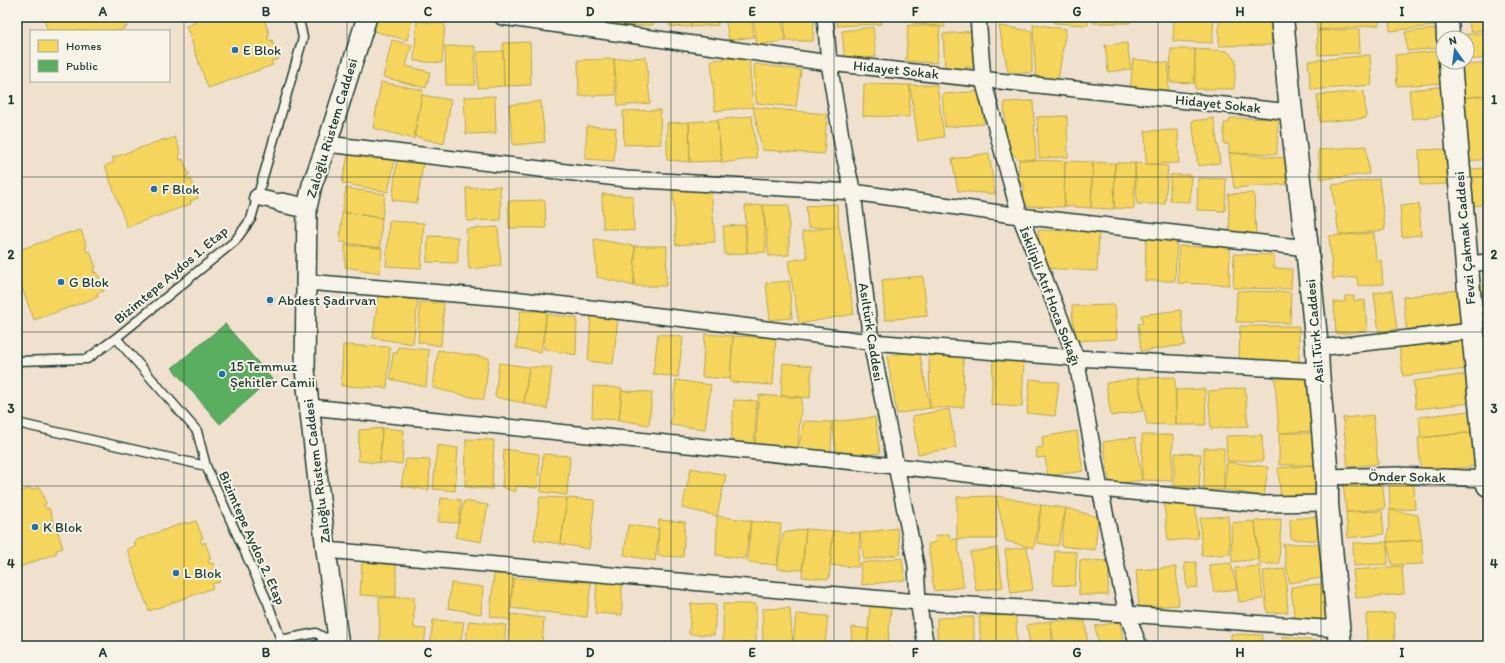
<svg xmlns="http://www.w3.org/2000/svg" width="1505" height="663" font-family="Itim,sans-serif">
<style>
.homes{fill:#f6d55c;stroke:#b6a750}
.public{fill:#5aae61;stroke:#488c54}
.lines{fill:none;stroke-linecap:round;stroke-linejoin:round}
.service-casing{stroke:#1f3d34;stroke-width:11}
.minor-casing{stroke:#1f3d34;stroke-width:18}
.tertiary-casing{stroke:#1f3d34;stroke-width:22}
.secondary-casing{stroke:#1f3d34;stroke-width:25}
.service{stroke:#f7f3e8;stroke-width:8}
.minor{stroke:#f7f3e8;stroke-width:15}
.tertiary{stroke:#f7f3e8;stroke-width:19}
.secondary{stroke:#f7f3e8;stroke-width:22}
.grid{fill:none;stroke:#1f3d34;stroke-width:1;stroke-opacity:0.55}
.poi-dot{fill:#1f6fb2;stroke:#f7f3e8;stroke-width:1.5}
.labels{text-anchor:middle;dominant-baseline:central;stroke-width:4;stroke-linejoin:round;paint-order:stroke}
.poi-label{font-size:14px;fill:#1f3d34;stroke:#f7f3e8;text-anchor:start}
.street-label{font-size:14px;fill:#1f3d34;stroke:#f7f3e8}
.neatline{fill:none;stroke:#1f3d34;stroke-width:1.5}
.grid-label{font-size:13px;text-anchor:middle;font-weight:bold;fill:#1f3d34}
</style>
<rect width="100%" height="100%" fill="#f0e1ce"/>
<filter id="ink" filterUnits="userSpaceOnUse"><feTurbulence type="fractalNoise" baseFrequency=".025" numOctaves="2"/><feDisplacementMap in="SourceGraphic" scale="8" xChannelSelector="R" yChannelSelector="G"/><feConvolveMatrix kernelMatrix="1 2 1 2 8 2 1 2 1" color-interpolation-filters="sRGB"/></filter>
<g filter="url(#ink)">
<!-- homes -->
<path class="homes" d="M43 17H124L127 27 120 30V31H48Z
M198 17H260L261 20 264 19 270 36 267 37 269 41 272 40 279 59 271 61 273 65 208 88 186 26 195 23 194 18Z
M377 17H413L407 40 374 31Z
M612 17H653V25L612 26Z
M670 17H692L691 27 669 26Z
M693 17H717L718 25 691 27Z
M725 17H751L754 37 729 40Z
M753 17H781L786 41 757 45Z
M784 17H814L813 41H786Z
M837 17H881V24L837 26Z
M912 17H944L945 27 912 23Z
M1054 17H1088V25L1054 23Z
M1093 17H1130V23H1093Z
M1174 17H1214L1212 43 1173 41Z
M1219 17H1271L1272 45 1219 46Z
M1316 17H1378L1379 25 1317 30Z
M1389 17H1434L1435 26 1390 31Z
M1468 17H1488V29L1471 32Z
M417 21 445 24 442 63 414 61Z
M1033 24 1066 29 1058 80H1036Z
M908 25 940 27 937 63 906 61Z
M999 26 1032 31V73L1008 72Z
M873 27 876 57 845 60 842 31Z
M1359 29 1360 53 1318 55 1317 31Z
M1436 29 1438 48 1407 51 1405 32Z
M975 31 977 67 945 69 943 34Z
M1488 32V58L1467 60V38H1461V35Z
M392 40 412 45 406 66 430 72 426 88 383 77Z
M530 42 531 85 504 86 503 43Z
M1127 43 1131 69 1108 72 1105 45Z
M445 46H475V85H446Z
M1171 49H1195L1194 83 1170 82Z
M1195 49 1227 51 1236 60 1234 89H1195Z
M503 51 504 86 478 88 477 52Z
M1440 51 1443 83 1397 86 1395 55Z
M1370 55 1372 85 1311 90 1308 61Z
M646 57 650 103 618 106 614 59Z
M749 57 753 107 715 111 711 60Z
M614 59 615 95 579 96 578 60Z
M1133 59 1169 63 1168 95 1130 92Z
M1488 63V95L1462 98 1458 66Z
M754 64 801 70 796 107 756 103Z
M381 82 423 90 414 139 373 128Z
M864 84 910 85 909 117 863 116Z
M910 85H937L944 137 918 141Z
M1446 86 1449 115 1412 119 1409 90Z
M982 91 984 124 945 127 942 94Z
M1364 91 1366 118 1320 122 1317 95Z
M422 95 451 100 444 144 414 136Z
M1488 95V159L1469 161 1462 98Z
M495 96 496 133 466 134 464 97Z
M541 101 545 142 513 145 509 105Z
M1033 101 1036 160 1018 159 1010 151 1006 137 1004 102Z
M753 107 827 114 824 154 762 150Z
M660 110 661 144 624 145 623 111Z
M752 116 757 158 722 163 717 120Z
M1067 116 1068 157 1039 158 1037 117Z
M1214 118 1220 163 1198 166 1192 121Z
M1230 118 1278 119 1277 154 1229 153V144H1224V123H1229Z
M717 120 722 161 690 162 689 122Z
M689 122 690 162 667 160V123Z
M587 126 616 128 614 161 585 159Z
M1178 130 1179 163 1146 164 1145 131Z
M175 137 181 154 179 155 180 160 183 159 189 175 186 176 188 181 191 179 198 198 190 201 191 204 127 227 105 166 114 162 112 158 165 139V141Z
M1366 146 1369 174 1321 179 1318 150Z
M1447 149 1448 184 1420 185 1419 150Z
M349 151 395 159 388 192 342 183Z
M989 153 995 194 958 191 952 159Z
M1229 153 1285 158 1289 184 1234 188Z
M397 160 423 164 417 203 392 200Z
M1019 160 1065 161 1064 207 1023 206 1024 184H1018Z
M1065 161 1093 162 1091 208 1064 206Z
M1093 162 1115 163 1114 209 1091 208Z
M1115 163H1135L1134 209 1114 208Z
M1135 163 1168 166 1165 204H1137Z
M1488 168V204L1474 206 1470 169Z
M1170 175H1191L1190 202 1170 201Z
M1198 178 1226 179 1225 211 1197 210Z
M1379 179 1385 230 1339 235 1332 185Z
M500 186 501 220 467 221 466 188Z
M711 187 715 242 676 245 673 190Z
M346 188 385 194 382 218 342 212Z
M1254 193 1256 234 1230 235 1228 194Z
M602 194 633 196 634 231 603 228Z
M545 200 546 228H509L508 201Z
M837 204 839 226 808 228 806 206Z
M1419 204 1421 235 1402 237 1400 206Z
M763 205H789V255L769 256Z
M763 205 766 252 747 253 745 206Z
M342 212 382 218 380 248 340 242Z
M389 221 424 223 421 268 386 266Z
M745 225 747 253 725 255 723 226Z
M839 226 854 314 799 324 788 261 807 258 802 232Z
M498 227 501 266 469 269 466 229Z
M81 230 87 247 85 248 87 252 90 251 96 268 93 269 94 273 97 272 104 291 97 293 98 297 34 320 17 274V257L21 255 19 250 71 232 72 233Z
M1038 230 1099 232 1097 271 1042 268Z
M1374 233 1376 261 1381 260 1383 284 1358 286 1357 277 1333 279 1329 236Z
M428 236 458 237V263L427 262Z
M1146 238H1177L1175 281H1145Z
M594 239 635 246 634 286 597 277Z
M345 245 382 248 380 273 345 267Z
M635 246H667L666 286H634Z
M1179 246 1230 247 1229 285 1178 283Z
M1234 254 1274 255V268L1292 269 1291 289 1233 288Z
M923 276 927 316 885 320 882 280Z
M789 281 792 318 770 320 766 283Z
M1488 284V348L1481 285Z
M1392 290 1397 329 1379 332 1374 293Z
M1459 290 1463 328 1407 334 1403 297Z
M1237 291 1291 292 1290 323 1236 322Z
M378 295 418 300 413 344 373 338Z
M1345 296H1354V301L1365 300 1367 331 1336 334 1334 302H1345Z
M420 302 444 303 441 346 418 342Z
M1115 305 1117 339 1074 341 1072 306Z
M1181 310 1185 345 1141 351 1138 324 1143 323 1141 315Z
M520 311H547L541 352 516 348Z
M591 313 618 318 613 364 588 361Z
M546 314 577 318 576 355 544 349Z
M1240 326H1299V364H1239Z
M658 334 683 337 678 377 653 374Z
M705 334 733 336 730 379 702 377Z
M733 336 776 338 773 385 730 382Z
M1463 337 1467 369 1403 376 1399 344Z
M343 345 390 347 387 388 341 386Z
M398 347 429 350 426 387 390 379 393 353H397Z
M438 350 489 358 484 400 433 388Z
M919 350 930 408 897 414 887 356Z
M963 353 964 407 930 408 929 354Z
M993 359 1024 361 1022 407 991 405Z
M499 363 529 367 524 403 495 397Z
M783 363 812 366 810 398 781 395Z
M529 367H552L547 409 524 403Z
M1469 374 1472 403 1416 409 1413 381Z
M1175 377 1176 425 1147 424 1138 378Z
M1308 377 1312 431 1279 433 1275 379Z
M1138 378 1143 411 1111 416 1106 383Z
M1030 379 1059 382 1055 416 1027 413Z
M676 380 711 385 705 429 670 425Z
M593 386 622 388 619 420 592 418Z
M1245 388 1248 426 1211 429 1208 391Z
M1205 389 1206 425H1176V390Z
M622 391 652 392 649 425 619 420Z
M759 395 802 398 797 454 755 450Z
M734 400 757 401 754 445 731 443Z
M949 409 956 448 918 454 912 416Z
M1478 410 1476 432 1421 438 1419 417Z
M1373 415 1378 464 1348 467 1343 418Z
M875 417 880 453 837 458 832 422Z
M804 421 832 422 831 455 797 454Z
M382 428 404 430 402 464 380 463Z
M382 428 380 463 358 461 359 430Z
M1077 431 1083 471 1048 476 1045 457 1037 458 1036 448 1043 447 1042 437Z
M1476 432 1480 466 1421 472 1418 438Z
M1279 433H1315V465H1279Z
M1142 435H1173L1172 481 1142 480Z
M1262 435 1263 461H1227L1226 436Z
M1135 437 1142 480 1110 485 1103 442Z
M466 439 494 440 492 489 465 487Z
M437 445 458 448 455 491 433 489Z
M1204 448H1224V490H1204Z
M504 449 539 454 538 488 517 486 515 492 502 487Z
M1175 453 1201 454 1199 488 1174 487Z
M543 454 570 456 567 495 541 492Z
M406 459 430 460 429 490 401 486Z
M1227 462 1268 467 1264 496 1224 490Z
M1315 465 1318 498 1281 501 1278 468Z
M691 468 726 475 717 516 682 508Z
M1382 478 1385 509 1346 512 1343 481Z
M1404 479V484H1414L1415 509 1390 510 1389 480Z
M40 487 46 504 44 505 46 509 49 508 55 525 52 526 53 530 57 529 63 548 56 550 57 553 17 568V493L30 488 31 490Z
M996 496 1041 505 1034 548 1006 541Z
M996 496 997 539H957V497Z
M540 497 567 498 561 544 534 540Z
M441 498 461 500 459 523 438 522Z
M567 498 595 500 589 549 561 544Z
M1195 500 1198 538 1168 541 1164 503Z
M464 501 488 505 481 542 455 537Z
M1041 505 1066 508 1058 546 1037 543Z
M1066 508 1098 517 1095 550 1061 546Z
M1390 510 1418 515 1422 540 1387 542Z
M1382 511 1384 534 1348 538 1346 512Z
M717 516 751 521 745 559 716 555Z
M1228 516 1230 554 1202 556 1200 518Z
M1322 516 1324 541 1291 539 1290 519Z
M1281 519 1279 564H1259L1255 521Z
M659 520 685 522 683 557 658 556Z
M196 521 203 538 200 539 202 544 205 542 211 559 208 560 209 564 213 563 220 582 212 584 213 588 149 611 127 549 136 546 134 541 186 522 187 524Z
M751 521 781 524 777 565 747 562Z
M1255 521 1259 559 1232 562 1231 523Z
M628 525 659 529 655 561 624 555Z
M897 528 901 554 864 560 860 533Z
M806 529 833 531 829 579 802 577Z
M806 529 802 570 777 569 783 533Z
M833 531 860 533 858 567 830 565Z
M949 534 950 540 957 539 964 587 934 591 928 544 936 542 935 536Z
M1422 540 1423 564 1392 565 1387 542Z
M1387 542 1388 564 1354 566 1353 543Z
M1283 544H1320L1328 577 1289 583Z
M1027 547 1033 590 1011 593 1005 550Z
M997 548 1003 587 976 591 970 552Z
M1055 551 1077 552 1075 586 1053 585Z
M902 558 905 580 862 585 860 563Z
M1080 560 1109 561 1108 595H1079Z
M362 562 396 565V597L360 595Z
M1196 562 1198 587 1187 588 1184 563Z
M1231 563 1237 589 1214 592 1209 565Z
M1260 566 1263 599 1239 602 1235 568Z
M1402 566 1404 594 1356 598 1353 570Z
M1176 567 1179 605 1139 608 1136 570Z
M1285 569 1288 612 1267 613 1263 571Z
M494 574H513L510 620 490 616Z
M513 578 591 582 587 617 511 608Z
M597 578 622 580V615L595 613Z
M451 583 483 587 481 614 448 608Z
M1329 583 1332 619 1295 623 1291 587Z
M414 597V628L426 629 424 646H380L379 598Z
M691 603 716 605 714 635 689 634Z
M723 604H756V643H723Z
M870 606 891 607 888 645 867 644Z
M790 608 793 646H763L762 609Z
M1394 613 1395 646H1367L1366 614Z
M511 614 544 618 542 646H507Z
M796 614 828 616 825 646H793Z
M1016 615 1017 646H981L979 616Z
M974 617V646H937V618Z
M433 620 464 622 460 646H430Z
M469 621 506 625 504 646H464Z
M1050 621H1085L1088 646H1055Z
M1050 621 1053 646H1030L1027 625Z
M1120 622 1124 645 1099 646 1095 626Z
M852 627 869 629 867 646H851Z
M1231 634 1263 635 1262 646H1231Z
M1282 636 1329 643 1330 646H1283Z"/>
<!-- public -->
<path class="public" d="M271 296 275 299 270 304 266 300Z
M225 324 272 379 220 424 172 368Z"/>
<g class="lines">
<defs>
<path id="service" d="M116 338 197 431 206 466
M17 361 87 359 116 338 235 241 251 219 303 38 300 24 297 17
M17 423 206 466 268 603 283 646
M280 640 316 633 325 638 338 635
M313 646 318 645 325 638"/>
<path id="minor" d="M502 17 829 63 1291 112
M825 17 829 63 844 155 853 192 871 342 916 565 918 602 926 646
M978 17 983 80 1020 216 1076 358 1100 489 1127 614 1139 646
M327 144 626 179 853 192 1020 216 1307 248
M257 197 282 203
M1467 264 1488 262
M306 282 504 298 711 322 871 342 1076 358 1318 371
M1317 348 1473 331
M310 407 895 466 1100 489 1258 504 1327 503
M1327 477 1398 475 1487 479
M326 550 918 602 1127 614 1338 629"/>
<path id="tertiary" d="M282 203 307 208
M339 646 326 550 305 370 307 208 312 185 327 144 367 17"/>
<path id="secondary" d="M1282 17 1291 112 1307 248 1317 348 1318 371 1327 477V503L1340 646
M1447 17 1448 38
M1450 62 1469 291 1488 485"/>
</defs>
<!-- service casing -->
<use href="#service" class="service-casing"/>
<!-- minor casing -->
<use href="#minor" class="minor-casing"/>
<!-- tertiary casing -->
<use href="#tertiary" class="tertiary-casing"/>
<!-- secondary casing -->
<use href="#secondary" class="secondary-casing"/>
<!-- service -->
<use href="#service" class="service"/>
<!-- minor -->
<use href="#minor" class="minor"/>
<!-- tertiary -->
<use href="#tertiary" class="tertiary"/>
<!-- secondary -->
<use href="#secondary" class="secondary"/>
</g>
</g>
<!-- grid -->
<path class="grid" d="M184 17V646M347 17V646M509 17V646M671 17V646M834 17V646M996 17V646M1158 17V646M1321 17V646M17 177H1488M17 332H1488M17 486H1488"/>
<!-- markers -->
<g class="poi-dot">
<circle cx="235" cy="50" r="4"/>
<circle cx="154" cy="189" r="4"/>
<circle cx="61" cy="282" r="4"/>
<circle cx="270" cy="300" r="4"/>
<circle cx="222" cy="374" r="4"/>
<circle cx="35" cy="527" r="4"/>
<circle cx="176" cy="573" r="4"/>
</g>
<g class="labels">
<!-- poi labels -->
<g class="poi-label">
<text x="243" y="50">E Blok</text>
<text x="162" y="189">F Blok</text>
<text x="69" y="282">G Blok</text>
<text x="278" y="300">Abdest Şadırvan</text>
<text x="230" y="366">15 Temmuz<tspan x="230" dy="16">Şehitler Camii</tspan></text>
<text x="43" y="527">K Blok</text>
<text x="184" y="573">L Blok</text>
</g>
<!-- street labels -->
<g class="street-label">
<text transform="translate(896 70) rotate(6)">Hidayet Sokak</text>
<text transform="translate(1218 104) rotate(6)">Hidayet Sokak</text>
<text transform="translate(332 128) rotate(-73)">Zaloğlu Rüstem Caddesi</text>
<text transform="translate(1465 238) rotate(-95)">Fevzi Çakmak Caddesi</text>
<text transform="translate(171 275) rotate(-40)">Bizimtepe Aydos 1. Etap</text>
<text transform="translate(1050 296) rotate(69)">İskilipli Atıf Hoca Sokağı</text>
<text transform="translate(1315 331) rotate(-95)">Asil Türk Caddesi</text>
<text transform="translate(871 332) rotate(81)">Asıltürk Caddesi</text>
<text transform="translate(317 471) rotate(-97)">Zaloğlu Rüstem Caddesi</text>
<text transform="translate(1407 477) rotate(1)">Önder Sokak</text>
<text transform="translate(252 538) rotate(66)">Bizimtepe Aydos 2. Etap</text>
</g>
</g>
<!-- margin -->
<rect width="1505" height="663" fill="none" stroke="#f7f3e8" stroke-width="44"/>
<!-- legend -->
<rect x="30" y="30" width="140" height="52" fill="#f7f3e8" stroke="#a1aaa0"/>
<rect x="38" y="40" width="20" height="12" fill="#f6d55c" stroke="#a1aaa0"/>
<text x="66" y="50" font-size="12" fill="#1f3d34">Homes</text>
<rect x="38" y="60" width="20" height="12" fill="#5aae61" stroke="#a1aaa0"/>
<text x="66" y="70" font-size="12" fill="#1f3d34">Public</text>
<!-- north arrow -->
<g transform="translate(1455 50) rotate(346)"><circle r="19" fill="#f7f3e8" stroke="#a1aaa0"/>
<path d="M0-3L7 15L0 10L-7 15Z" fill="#1f6fb2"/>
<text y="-6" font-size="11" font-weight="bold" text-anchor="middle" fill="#1f3d34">N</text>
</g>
<rect x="22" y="22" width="1461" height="619" class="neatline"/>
<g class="grid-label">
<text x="103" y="16">A</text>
<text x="266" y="16">B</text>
<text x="428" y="16">C</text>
<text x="590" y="16">D</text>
<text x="752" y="16">E</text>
<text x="915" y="16">F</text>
<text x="1077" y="16">G</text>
<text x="1240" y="16">H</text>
<text x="1402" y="16">I</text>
<text x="11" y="104">1</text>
<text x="1494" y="104">1</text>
<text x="11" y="259">2</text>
<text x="1494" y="259">2</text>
<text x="11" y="413">3</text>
<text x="1494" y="413">3</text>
<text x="11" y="568">4</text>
<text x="1494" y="568">4</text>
<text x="103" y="657">A</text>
<text x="266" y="657">B</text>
<text x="428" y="657">C</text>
<text x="590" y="657">D</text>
<text x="752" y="657">E</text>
<text x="915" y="657">F</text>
<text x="1077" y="657">G</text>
<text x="1240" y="657">H</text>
<text x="1402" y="657">I</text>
</g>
</svg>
